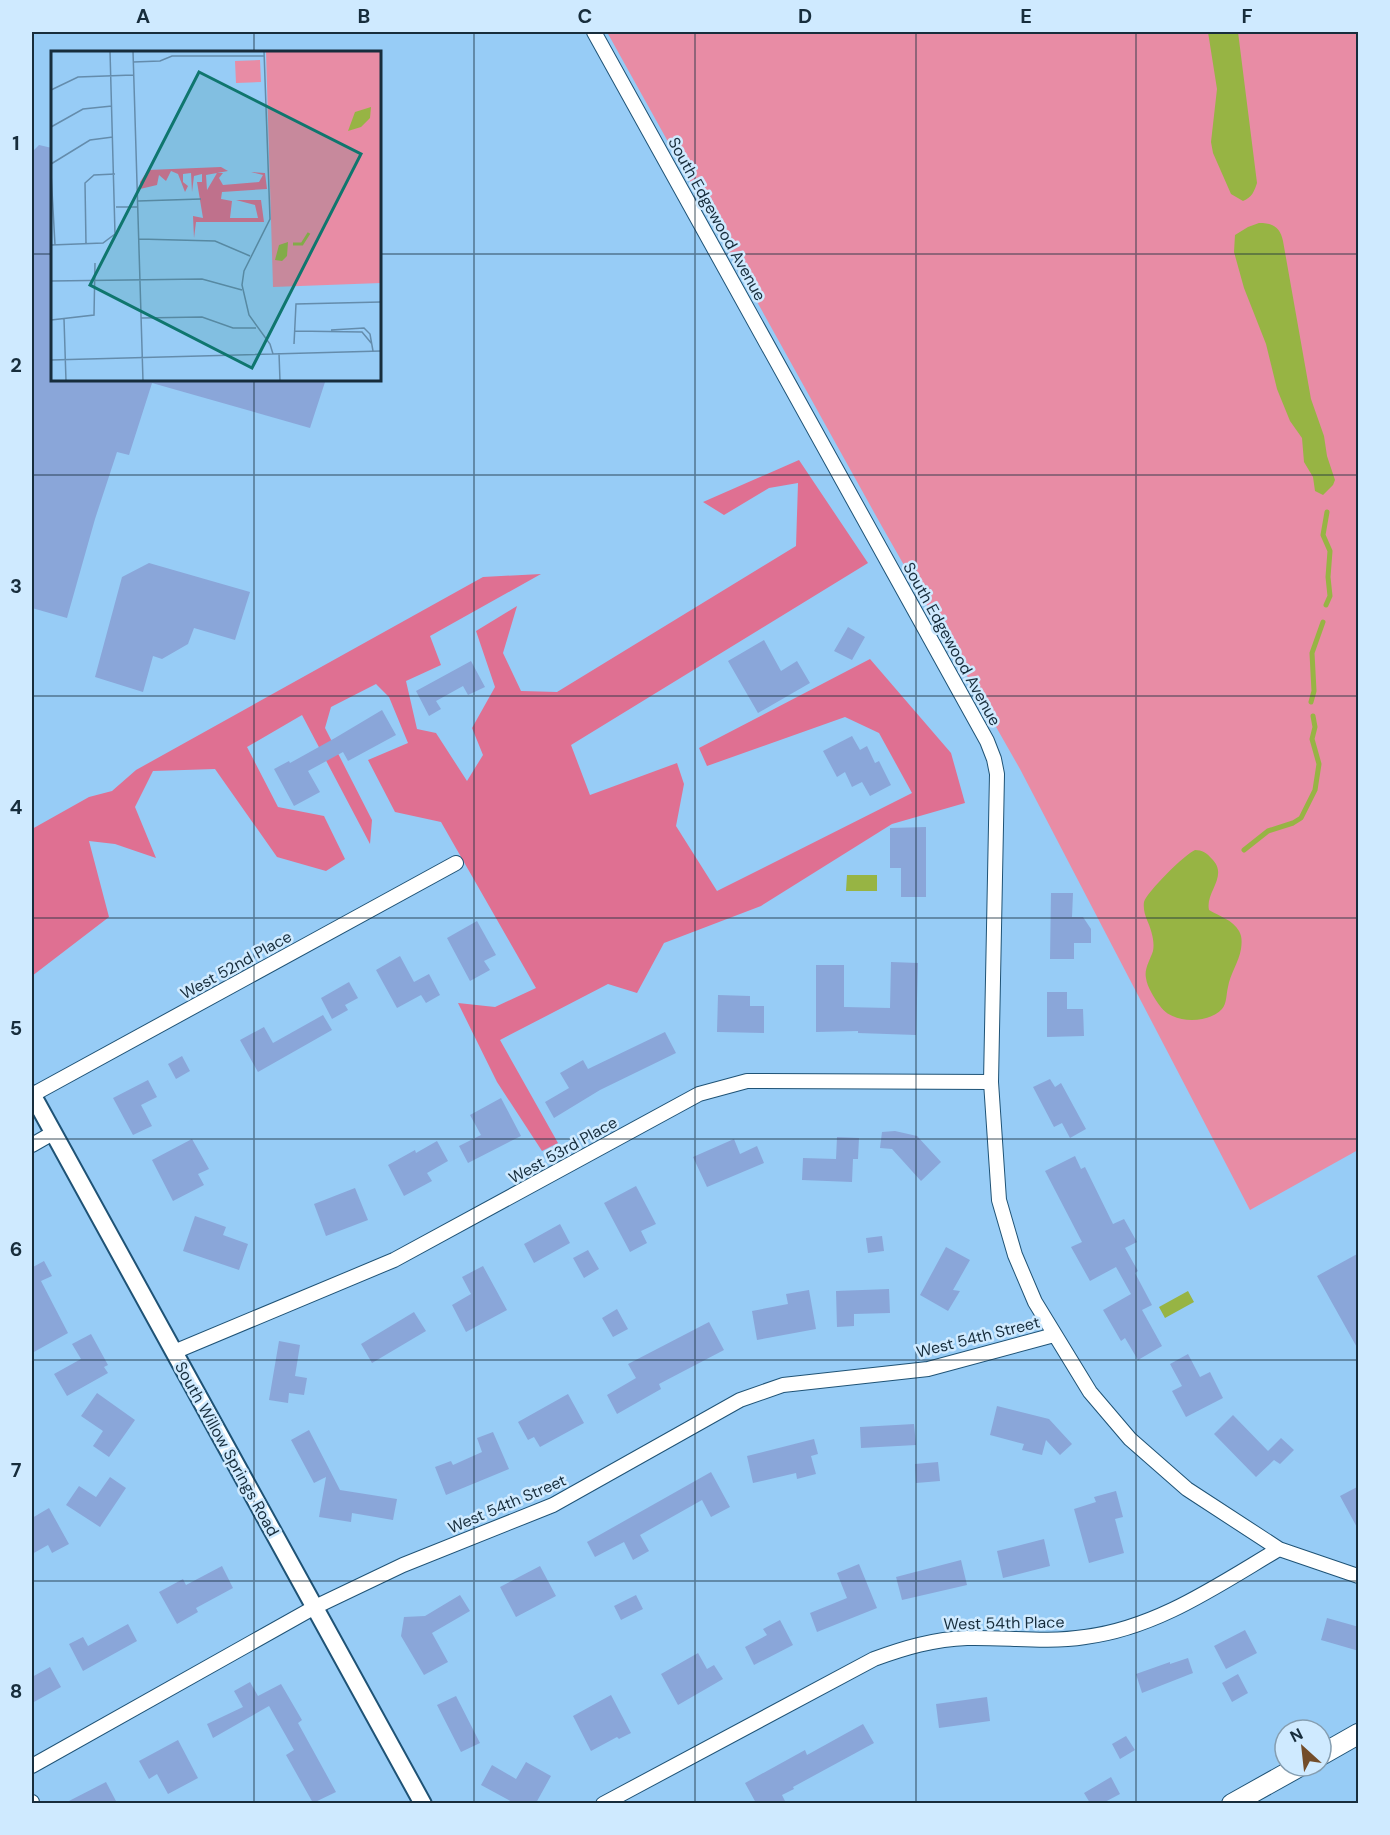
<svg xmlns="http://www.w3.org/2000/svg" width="1390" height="1835" font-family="'DM Sans',sans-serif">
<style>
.green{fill:#e88ca5}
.forest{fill:#df7092}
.water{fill:#97b444}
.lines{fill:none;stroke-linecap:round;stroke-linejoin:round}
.stream{stroke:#97b444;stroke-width:5}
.building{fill:#8aa6d9}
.minor-casing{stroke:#1f5376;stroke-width:16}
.tertiary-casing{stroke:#1f5376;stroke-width:20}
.secondary-casing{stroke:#1f5376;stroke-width:22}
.minor{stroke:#fff;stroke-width:14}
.tertiary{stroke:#fff;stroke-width:16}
.secondary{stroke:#fff;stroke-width:20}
.grid{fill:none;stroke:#172d3c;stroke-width:1.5;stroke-opacity:0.55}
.labels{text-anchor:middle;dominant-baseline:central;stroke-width:5;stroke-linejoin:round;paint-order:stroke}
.street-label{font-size:16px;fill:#172d3c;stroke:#cfeaff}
.inset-river{fill:none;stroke:#97b444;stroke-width:3}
.inset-road{fill:none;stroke:#648cac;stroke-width:1.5}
.view{fill:#0f766e;fill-opacity:0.15;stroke:#0f766e;stroke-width:3}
.inset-edge{fill:none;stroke:#172d3c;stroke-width:3}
.neatline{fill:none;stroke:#172d3c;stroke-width:2}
.grid-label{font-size:20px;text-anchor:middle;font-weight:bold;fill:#172d3c}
</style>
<rect width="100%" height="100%" fill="#97ccf6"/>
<!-- green -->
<path class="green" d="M607 32H1358V1150L1250 1210 1020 769 880 523Z"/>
<!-- forest -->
<path class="forest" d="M799 460 868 563 571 745 590 795 677 763 684 784 676 826 717 891 912 793 879 733 845 717 707 766 699 748 870 659 951 753 965 803 892 824 761 906 664 943 637 993 608 984 500 1040 558 1143 542 1151 497 1082 458 1003 495 1007 536 988 441 822 395 812 368 760 408 743 389 697 376 684 331 707 325 728 372 820 370 844 302 715 247 747 278 807 324 816 345 859 326 871 277 857 215 769 153 771 135 807 156 858 115 844 89 841 109 917 32 976V829L89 797 112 791 136 770 483 577 541 574 430 636 441 665 406 681 417 729 436 733 467 781 483 755 472 728 495 687 476 631 517 606 503 653 521 691 557 692 796 546 798 483 769 488 724 515 703 502Z"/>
<!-- water -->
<path class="water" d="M1208 32H1238L1257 183C1254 192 1252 197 1243 201L1231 194 1213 153 1211 142 1217 89Z
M1259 223C1273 223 1280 227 1283 241L1311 399 1324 436 1327 456 1335 480 1333 485 1323 495 1315 491 1313 477 1304 462 1302 438 1290 421 1277 389 1266 344 1244 288 1234 252 1235 235 1248 227Z
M1195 850C1202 850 1207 853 1212 859 1229 876 1205 892 1209 910 1219 916 1233 920 1239 931 1242 936 1242 942 1241 949 1239 962 1230 974 1228 987 1226 995 1227 1003 1222 1009 1208 1024 1172 1024 1160 1006 1155 999 1147 987 1146 978 1144 969 1150 960 1153 951 1155 941 1151 929 1147 920 1145 915 1143 908 1144 902 1147 892 1185 854 1195 850Z
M847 875H877V891H846Z
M1188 1291 1194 1302 1165 1318 1159 1307Z"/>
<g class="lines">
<!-- stream -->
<path class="stream" d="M1326 605 1330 596 1328 577 1330 551 1323 535 1327 512
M1311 702 1314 691 1312 653 1323 622
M1244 850 1268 831 1293 823 1301 818 1315 790 1319 764 1312 739 1315 727 1313 716"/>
</g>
<!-- building -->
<path class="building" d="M39 145 52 148V380H153L129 455 117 452 95 519 67 618 32 608V152Z
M153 380H314L325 382 310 428 152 383Z
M149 563 250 592 235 640 194 628 188 644 162 659 153 656 143 692 95 677 122 577Z
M848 627 865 637 852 660 834 651Z
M764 640 781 671 797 661 810 683 758 713 728 661Z
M471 661 485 687 468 695 463 686 436 701 441 709 429 716 416 691Z
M382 710 396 735 348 761 343 752 308 771 320 792 294 806 274 769 289 761 290 763 335 738Z
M852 736 860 750 867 746 875 763 879 761 891 785 870 796 862 782 852 787 845 772 837 777 823 751Z
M926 827V897H901V868H890V828Z
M1051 893H1073L1072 917H1083L1091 929V943H1074V959H1050Z
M477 921 496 955 484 961 490 970 470 981 447 938Z
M400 956 414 982 429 974 440 995 426 1003 421 995 397 1008 376 970Z
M891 962 918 963 916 1035 858 1033V1031L816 1032V965H844V1007L890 1008Z
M349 982 358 998 345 1005 348 1010 332 1019 321 998Z
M1047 992H1067V1009H1083L1084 1036 1047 1037Z
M718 995 750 996V1006H764V1033L717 1032Z
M323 1015 332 1030 258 1072 240 1040 264 1027 273 1043Z
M665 1032 676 1053 600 1090 554 1118 545 1102 569 1088 560 1073 583 1060 588 1069Z
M182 1056 190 1071 176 1079 168 1064Z
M1050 1079 1055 1087 1061 1083 1086 1129 1070 1138 1062 1123 1054 1127 1033 1087Z
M148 1080 157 1097 141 1105 152 1126 133 1135 113 1098Z
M501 1098 521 1136 468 1163 459 1146 481 1135 470 1115Z
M895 1131 917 1136 941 1162 921 1181 892 1149 880 1148 882 1132Z
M837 1137 859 1138 858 1159H853L852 1182 802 1180 803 1158 836 1159Z
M192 1139 209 1169 198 1174 204 1185 173 1201 152 1160Z
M734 1139 740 1154 757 1146 764 1163 707 1187 693 1157Z
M437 1141 448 1161 427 1173 432 1181 404 1196 388 1165 415 1150 416 1153Z
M1075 1156 1081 1169 1085 1167 1113 1224 1124 1219 1137 1242 1125 1248 1138 1271 1135 1273 1152 1305 1142 1310 1162 1346 1138 1360 1125 1338 1121 1341 1103 1310 1131 1294 1116 1267 1090 1281 1071 1247 1082 1242 1045 1171Z
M636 1186 656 1224 641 1231 647 1243 630 1252 604 1203Z
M355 1188 368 1220 326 1236 314 1204Z
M195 1216 226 1227 223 1235 248 1244 239 1270 183 1251Z
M560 1224 570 1243 534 1263 524 1244Z
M882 1236 884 1251 868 1253 866 1238Z
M946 1247 970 1260 953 1290 960 1291 948 1311 920 1295Z
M588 1250 599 1269 584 1278 573 1258Z
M1359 1253V1351L1317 1276Z
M44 1261 52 1276 41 1281 68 1333 32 1353V1264L33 1267Z
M483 1266 507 1310 466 1332 452 1305 471 1294 462 1277Z
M889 1289 890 1313 854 1314V1326L837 1327 836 1291Z
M809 1290 816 1329 757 1340 752 1311 788 1304 786 1294Z
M617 1309 628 1329 613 1337 602 1318Z
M414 1312 426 1331 372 1363 361 1344Z
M709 1322 724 1350 659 1384 661 1389 617 1414 607 1395 636 1378 628 1364Z
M91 1334 108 1365 104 1367 108 1373 67 1396 54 1374 81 1359 72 1344Z
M279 1341 300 1345 295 1376 307 1378 304 1395 289 1393 288 1403 269 1400Z
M1188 1354 1200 1377 1210 1372 1223 1398 1186 1417 1172 1391 1182 1386 1170 1364Z
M97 1393 135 1420 109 1457 93 1446 103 1431 81 1416Z
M568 1394 584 1423 540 1447 534 1437 528 1440 518 1422Z
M997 1406 1049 1419 1072 1444 1060 1455 1046 1440 1042 1455 1022 1450 1024 1444 990 1435Z
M1233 1415 1268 1451 1281 1438 1294 1450 1280 1464 1274 1460 1256 1477 1214 1434Z
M914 1424 916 1445 861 1448 860 1427Z
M309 1430 340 1490 397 1499 393 1520 352 1513 351 1522 319 1517 326 1477 314 1483 291 1440Z
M493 1432 509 1469 446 1495 435 1467 451 1461 453 1465 482 1452 477 1438Z
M814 1439 818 1454 811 1456 816 1474 797 1479 796 1473 753 1483 747 1456Z
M938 1462 940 1481 916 1483 915 1464Z
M711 1472 730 1507 711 1517 702 1500 640 1535 649 1551 633 1560 624 1542 595 1557 587 1542Z
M110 1477 126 1488 100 1527 66 1505 79 1486 96 1497Z
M1359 1486V1531L1340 1496Z
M1116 1491 1123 1517 1115 1519 1124 1553 1089 1563 1074 1509 1096 1502 1094 1497Z
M49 1508 69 1544 52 1553 48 1545 32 1554V1518Z
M1044 1539 1050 1566 1003 1578 997 1551Z
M961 1560 967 1585 902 1600 896 1577Z
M859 1564 877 1608 817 1632 810 1613 847 1598 837 1573Z
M222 1566 233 1588 196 1608 198 1612 177 1624 159 1592 183 1579 186 1585Z
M540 1566 556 1596 516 1617 500 1587Z
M460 1595 470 1611 432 1633 448 1662 424 1675 401 1636 404 1617 425 1616Z
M636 1595 643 1609 621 1620 614 1606Z
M1327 1618 1359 1627V1651L1321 1640Z
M780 1620 793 1645 754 1665 745 1647 767 1635 763 1629Z
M128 1624 137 1641 83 1671 69 1644 83 1637 88 1646Z
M1245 1630 1257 1653 1226 1669 1214 1646Z
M698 1653 707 1669 714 1665 723 1679 678 1705 661 1674Z
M1188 1658 1193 1673 1142 1693 1136 1674 1170 1662V1664Z
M50 1667 61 1687 32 1703V1677Z
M1238 1674 1248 1693 1232 1702 1222 1683Z
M250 1682 258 1696 281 1684 302 1720 298 1723 336 1792 313 1803 286 1755 294 1750 269 1706 213 1738 207 1724 243 1707 234 1691Z
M611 1695 631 1733 619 1739 617 1737 591 1751 573 1716Z
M456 1696 480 1743 461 1752 437 1705Z
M987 1697 990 1721 939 1728 936 1704Z
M863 1724 874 1743 793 1787 794 1789 782 1795 786 1803H756L745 1783 805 1750 807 1755Z
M1126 1736 1135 1750 1120 1759 1112 1744Z
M178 1740 198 1778 168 1794 157 1774 149 1779 139 1761Z
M526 1762 551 1776 536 1803H514L481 1785 492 1765 516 1779Z
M1111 1777 1120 1794 1103 1803H1090L1084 1793Z
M106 1782 117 1803H65Z"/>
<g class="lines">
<defs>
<path id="minor" d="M594 32 987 741 994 759 997 774 991 1082 999 1200 1015 1255 1035 1302 1090 1392 1130 1439 1187 1489 1279 1549 1358 1576
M32 1095 456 863
M32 1145 53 1133
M174 1352 394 1260 699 1094 747 1081 991 1082
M32 1766 315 1607 403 1565 553 1505 740 1400 783 1385 928 1369 1054 1335
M32 1802V1804
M603 1804 874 1659C904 1648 934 1639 967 1638 1006 1637 1046 1643 1085 1637 1157 1628 1218 1585 1279 1549"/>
<path id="tertiary" d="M32 1094 423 1804"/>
<path id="secondary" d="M1321 1755 1358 1734
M1232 1804 1300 1766"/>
</defs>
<!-- minor casing -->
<use href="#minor" class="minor-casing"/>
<!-- tertiary casing -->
<use href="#tertiary" class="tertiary-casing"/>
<!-- secondary casing -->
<use href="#secondary" class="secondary-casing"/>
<!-- minor -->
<use href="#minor" class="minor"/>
<!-- tertiary -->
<use href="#tertiary" class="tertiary"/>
<!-- secondary -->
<use href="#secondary" class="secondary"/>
</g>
<!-- grid -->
<path class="grid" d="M254 32V52M474 32V1804M695 32V1804M916 32V1804M1136 32V1804M32 254H52M380 254H1358M254 380V1804M32 475H1358M32 696H1358M32 918H1358M32 1139H1358M32 1360H1358M32 1581H1358"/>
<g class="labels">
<!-- street labels -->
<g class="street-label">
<text transform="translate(717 219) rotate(61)">South Edgewood Avenue</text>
<text transform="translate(952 644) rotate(61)">South Edgewood Avenue</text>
<text transform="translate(236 965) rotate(-29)">West 52nd Place</text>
<text transform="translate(563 1150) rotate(-29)">West 53rd Place</text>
<text transform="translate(978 1337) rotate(-14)">West 54th Street</text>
<text transform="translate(227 1449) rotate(61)">South Willow Springs Road</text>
<text transform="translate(507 1504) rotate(-23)">West 54th Street</text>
<text transform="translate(1004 1623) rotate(-1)">West 54th Place</text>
</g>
</g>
<!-- overview -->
<g transform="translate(51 51)">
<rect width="330" height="330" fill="#97ccf6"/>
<path d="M215 0H330V232L222 236ZM209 9 210 31 185 32 184 10Z" fill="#e88ca5"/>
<path d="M170 116 177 120 155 124 156 139 166 122H172L168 127 172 134 208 131 212 124 200 121 214 122 216 138 171 141 170 148 181 150 179 167H207L204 154 185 149H210L213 171H145L143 187 142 165 152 167 146 131H151V123L143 125 141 141 140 122 132 123V131L137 135 134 141 127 123 120 120 115 130 108 124 106 134 89 138V131L97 119Z" fill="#df7092"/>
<path d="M320 56 319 67 310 76 297 80 304 61ZM237 191 236 205 231 210 224 209 228 194Z" fill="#97b444"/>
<path class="inset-river" d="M242 193H251L258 182"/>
<path class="inset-road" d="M82 0 92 330M213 0 219 168 193 220 191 234 198 264 219 293 222 303M82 11 109 10 121 5H213M0 39 27 26 82 24M0 76 32 58 61 55M0 113 39 89 62 86M0 122 4 194M87 150 150 148M65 156H87M88 188 164 190 199 205M35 193 34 132 43 124 64 123M0 194 52 192 64 183 59 0M0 230 151 228 191 239M90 267 151 266 182 277H205M13 268 15 330M0 269 43 264 44 212M280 279 313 277 319 283 322 300M243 280 311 281 321 293M243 293 245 253 330 251M228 302 229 330M0 309 330 300"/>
<path class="view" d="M148 21 310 103 201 317 39 234Z"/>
<rect width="330" height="330" class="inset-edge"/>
</g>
<!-- border -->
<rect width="1390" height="1835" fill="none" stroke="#cfeaff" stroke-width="66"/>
<!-- north arrow -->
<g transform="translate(1303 1748) rotate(333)"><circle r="28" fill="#cfeaff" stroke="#859eb1" stroke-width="1.5"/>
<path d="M0-4.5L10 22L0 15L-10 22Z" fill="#734d2a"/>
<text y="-9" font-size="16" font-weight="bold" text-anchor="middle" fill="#172d3c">N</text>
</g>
<rect x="33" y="33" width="1324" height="1769" class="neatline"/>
<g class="grid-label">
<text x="143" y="23">A</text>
<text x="364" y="23">B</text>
<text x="585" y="23">C</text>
<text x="805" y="23">D</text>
<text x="1026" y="23">E</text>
<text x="1247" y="23">F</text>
<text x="16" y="150">1</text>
<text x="16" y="372">2</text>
<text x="16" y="593">3</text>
<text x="16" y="814">4</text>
<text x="16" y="1035">5</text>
<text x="16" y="1256">6</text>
<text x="16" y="1477">7</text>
<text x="16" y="1698">8</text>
</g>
</svg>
